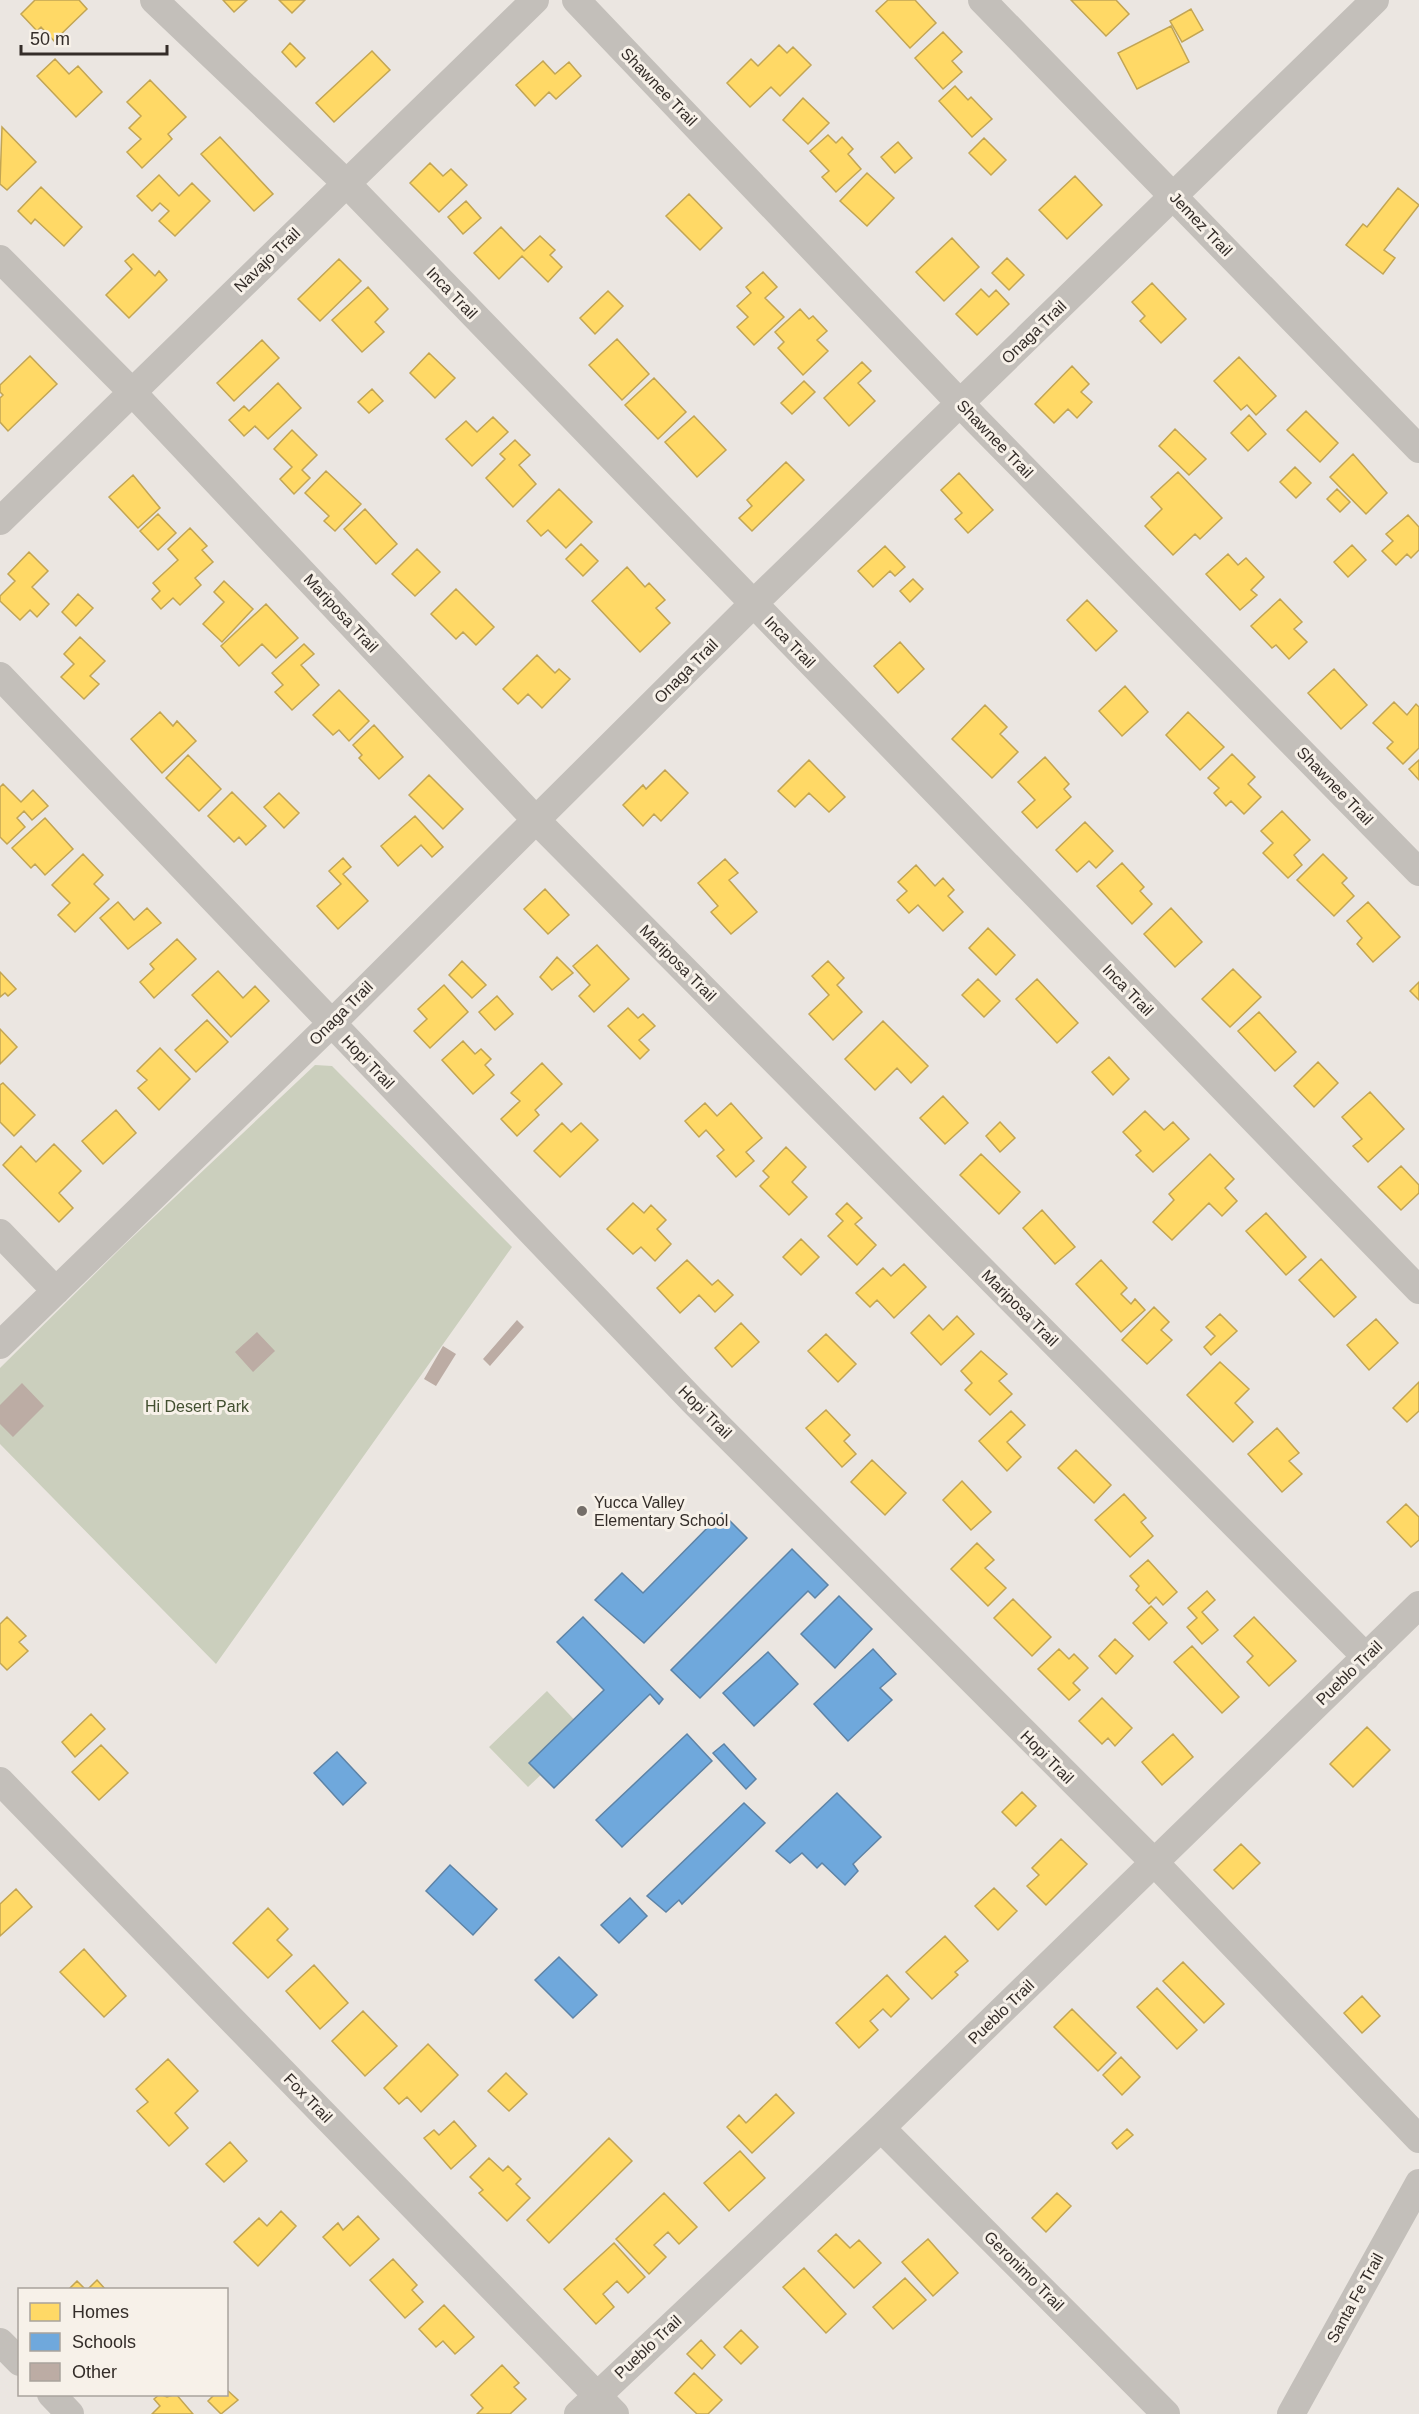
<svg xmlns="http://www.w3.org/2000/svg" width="1419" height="2414" font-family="Arial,sans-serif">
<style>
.green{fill:#cbcfbd}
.homes{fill:#ffd966;stroke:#c2a554;stroke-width:1.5}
.schools{fill:#6fa8dc;stroke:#5d83a6;stroke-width:1.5}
.building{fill:#bcaca4}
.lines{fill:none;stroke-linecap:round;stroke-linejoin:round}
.minor{stroke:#c3bfba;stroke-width:28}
.poi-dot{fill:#746e69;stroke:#f7f1e9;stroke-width:2}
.labels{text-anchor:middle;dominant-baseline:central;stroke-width:6;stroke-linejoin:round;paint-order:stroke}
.street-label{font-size:16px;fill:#342d29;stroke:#f7f1e9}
.park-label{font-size:16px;fill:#424f30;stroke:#f7f1e9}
.poi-label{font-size:16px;fill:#342d29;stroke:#f7f1e9;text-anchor:start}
</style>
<rect width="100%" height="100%" fill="#ebe6e1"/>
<!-- green -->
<path class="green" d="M315 1065 332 1066 512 1247 216 1664 0 1444V1368L121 1248Z
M547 1691 586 1732 528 1787 489 1747Z"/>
<!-- homes -->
<path class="homes" d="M35 0H79L87 9 54 41 41 27 37 31 21 14Z
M223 0H247L234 12Z
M279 0H305L292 13Z
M888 0H915L936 23 910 48 876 11Z
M1071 0H1116L1129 14 1106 36Z
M1191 9 1203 30 1182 42 1170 21Z
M1171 26 1189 62 1137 89 1118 53Z
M943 32 962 52 952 61 962 72 943 89 915 58Z
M290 43 305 58 296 67 282 52Z
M779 45 787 53 793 47 811 65 780 96 771 87 750 107 727 83 751 59 758 66Z
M372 51 390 70 334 122 316 103Z
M55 59 69 74 78 66 102 92 76 117 37 76Z
M543 61 555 74 569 62 581 76 556 99 549 92 535 106 516 85Z
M150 80 186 117 168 134 172 139 142 168 127 152 141 139 129 128 141 116 127 102Z
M955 86 968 100 971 97 992 119 972 137 939 101Z
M803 98 829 123 808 144 783 120Z
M2 127 36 162 7 190 0 184Z
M828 135 836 143 842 137 853 149 848 154 861 169 836 192 822 177 829 171 810 151Z
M220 137 273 194 254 211 201 154Z
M984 138 1006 160 991 175 969 153Z
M898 142 912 158 895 173 881 157Z
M430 163 443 176 451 169 467 185 439 212 410 183Z
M867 173 894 198 867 226 840 201Z
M159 175 179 196 192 183 210 201 175 236 159 221 169 211 160 203 152 211 137 196Z
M1075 176 1102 205 1067 239 1039 210Z
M41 187 82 227 64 246 35 219 31 224 18 211Z
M1398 188 1419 205 1384 250 1395 258 1383 274 1346 245 1363 224 1367 227Z
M689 194 722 228 700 250 666 216Z
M466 201 481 218 463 234 448 217Z
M501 227 524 251 540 236 555 250 550 255 562 267 548 282 522 256 499 279 474 253Z
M952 238 979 267 944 301 916 272Z
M133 254 155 276 159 271 167 280 129 318 106 295 132 269 125 261Z
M1007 258 1024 275 1009 290 992 273Z
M339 259 361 281 320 321 298 299Z
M763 272 777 287 765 298 784 317 754 345 737 327 748 317 737 306 751 293 746 287Z
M1152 283 1186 319 1161 343 1140 321 1145 316 1132 302Z
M368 287 388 309 375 322 384 332 362 352 332 320Z
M981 289 989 297 996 290 1009 304 977 335 956 314Z
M608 291 623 306 595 334 580 318Z
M800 309 809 319 813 316 827 331 817 340 828 351 803 375 778 348 784 342 775 332Z
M617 339 649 374 622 400 589 365Z
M262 340 279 358 234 401 217 383Z
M429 353 455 378 435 398 410 373Z
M30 356 57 384 8 431 0 422V398L3 395 0 392V385Z
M1239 357 1276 396 1256 415 1247 405 1241 410 1214 381Z
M862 362 871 371 858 383 875 401 849 426 824 398Z
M1072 366 1089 384 1081 392 1092 402 1077 418 1068 409 1054 423 1035 404Z
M654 378 686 412 658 439 625 405Z
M804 381 815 392 792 414 781 403Z
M278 383 301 408 268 439 255 426 244 436 229 420 244 406 249 411Z
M372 389 383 401 369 413 358 402Z
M1306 411 1338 443 1320 462 1287 430Z
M1249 415 1266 434 1248 451 1231 433Z
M694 416 726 450 697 477 665 442Z
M493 417 508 432 472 466 446 439 466 421 477 432Z
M1175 429 1206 459 1189 475 1159 446Z
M292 430 317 455 302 470 310 478 294 494 280 479 292 467 274 449Z
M515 440 530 455 519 465 536 484 513 507 486 478 505 459 500 454Z
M1353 454 1387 493 1366 514 1330 477Z
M786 462 804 480 752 531 739 518 752 506 747 500Z
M1295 467 1311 483 1296 498 1280 482Z
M326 471 361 504 335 531 324 521 329 516 305 493Z
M1178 472 1222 518 1200 539 1195 534 1173 555 1145 526 1162 509 1151 497Z
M959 473 993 510 968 533 955 519 962 513 941 490Z
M133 475 160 508 138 528 109 497Z
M559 489 592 522 566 548 548 530 541 536 527 521Z
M1337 489 1350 502 1340 512 1327 499Z
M365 509 397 544 376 564 344 529Z
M158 514 176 533 158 550 140 531Z
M1408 515 1419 527V550L1411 558 1407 554 1396 565 1382 551 1393 541 1386 534Z
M190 528 207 546 202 550 213 562 195 578 201 585 180 605 173 598 161 609 152 599 160 591 153 583 178 560 168 549Z
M581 544 598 561 583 576 566 559Z
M1352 545 1366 560 1348 577 1334 562Z
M885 546 905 567 895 576 890 571 873 587 858 571Z
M417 549 440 572 415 596 392 574Z
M29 552 48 571 32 587 49 604 37 617 30 610 20 620 0 601V596L15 581 8 574Z
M1228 554 1238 565 1246 558 1264 577 1251 590 1257 595 1240 610 1206 574Z
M627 567 645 587 649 583 665 600 656 608 670 623 640 652 592 601Z
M913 579 923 589 910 602 900 591Z
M224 581 253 609 222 642 203 624 224 602 214 592Z
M456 589 494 627 476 645 463 632 456 639 431 614Z
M78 594 93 608 76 626 62 612Z
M1280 599 1302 622 1294 629 1307 642 1289 659 1276 645 1272 648 1251 626Z
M1087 600 1117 631 1096 651 1067 620Z
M266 604 298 638 276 658 262 644 239 666 221 646Z
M80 637 105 661 90 676 99 684 84 699 61 677 74 664 64 654Z
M900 642 924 669 898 693 874 666Z
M304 644 314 654 301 665 319 685 292 710 275 692 283 685 272 673Z
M537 655 555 673 559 669 570 679 542 708 528 694 518 704 503 689Z
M1334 669 1367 705 1341 729 1308 693Z
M1125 686 1148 712 1122 736 1099 711Z
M339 690 369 721 349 741 339 730 333 735 313 715Z
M1394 702 1407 715 1416 704 1419 707V748L1403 764 1387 748 1393 742 1373 723Z
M985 705 1007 727 1000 734 1018 752 992 778 952 739Z
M160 712 173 726 177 721 196 741 162 773 131 739Z
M1188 712 1224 747 1200 770 1166 735Z
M374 725 403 757 379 779 359 758 362 755 353 745Z
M1232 754 1255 777 1248 784 1261 797 1244 814 1231 801 1226 806 1214 793 1219 788 1208 778Z
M188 755 221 789 199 811 166 778Z
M1045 757 1069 784 1064 789 1071 797 1037 828 1022 812 1035 800 1018 782Z
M809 760 845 797 829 812 809 793 795 807 778 791Z
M1419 760V780L1409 769Z
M665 770 688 793 661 821 654 814 643 826 623 805 643 785 646 789Z
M429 775 463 809 443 829 409 795Z
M3 784 21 802 33 790 48 806 32 820 24 811 17 818 25 827 7 844 0 837V787Z
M232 792 266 826 246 845 239 837 234 842 208 816Z
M279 793 299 813 284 828 264 807Z
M1282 811 1310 840 1294 855 1302 865 1288 878 1263 853 1273 843 1261 831Z
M415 816 443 847 432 857 421 845 398 866 381 846Z
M45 818 73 849 45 875 35 864 31 868 12 848Z
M1085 822 1113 851 1096 868 1089 861 1077 872 1056 850Z
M83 854 103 875 94 884 109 899 75 932 58 915 70 903 52 885Z
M1323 854 1347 878 1342 883 1354 896 1334 916 1297 880Z
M343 858 351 867 343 874 368 901 338 929 317 906 341 884 329 871Z
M725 859 738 873 729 880 757 912 731 934 711 912 718 906 698 883Z
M1122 863 1144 887 1140 891 1152 904 1132 924 1097 886Z
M916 865 935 886 943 878 954 890 948 896 963 912 943 931 918 905 909 913 897 900 907 891 898 882Z
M545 889 569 915 548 934 524 909Z
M118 902 134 920 147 908 161 923 128 949 100 918Z
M1368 902 1400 937 1373 962 1357 944 1362 938 1347 921Z
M1171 908 1202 942 1175 967 1144 934Z
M988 928 1015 955 996 975 969 948Z
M177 939 196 959 154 998 140 982 154 969 150 964Z
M597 945 629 979 594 1012 579 996 590 985 573 966Z
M557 957 573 973 552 990 540 977Z
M462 961 486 985 472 998 449 975Z
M828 961 844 978 837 985 862 1012 833 1040 809 1014 829 995 812 976Z
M1233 969 1261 997 1230 1027 1202 999Z
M218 971 243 998 255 986 269 1001 231 1037 192 995Z
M0 972 16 989 8 996 5 993 0 997Z
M978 979 1000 1001 984 1017 962 995Z
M1037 979 1078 1023 1057 1043 1016 999Z
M1419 982V1000L1410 991Z
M444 985 468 1012 430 1048 414 1031 427 1019 418 1009Z
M497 996 513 1014 495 1030 479 1012Z
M628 1008 638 1018 643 1014 655 1026 639 1040 649 1050 640 1059 608 1026Z
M1259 1012 1296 1052 1275 1071 1238 1031Z
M207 1020 228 1042 196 1072 175 1050Z
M883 1021 928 1066 911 1083 897 1068 875 1090 845 1059Z
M0 1029 17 1047 0 1064Z
M463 1041 475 1054 481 1049 491 1059 485 1065 494 1075 473 1094 442 1060Z
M160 1048 190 1079 159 1110 138 1088 147 1080 137 1071Z
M1109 1057 1129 1079 1113 1095 1092 1072Z
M1318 1062 1338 1083 1314 1107 1294 1086Z
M542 1063 562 1084 535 1110 539 1115 517 1136 501 1119 520 1101 511 1093Z
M3 1083 35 1115 14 1136 0 1122V1085Z
M1370 1092 1404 1129 1368 1162 1353 1146 1362 1139 1342 1117Z
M943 1096 968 1123 945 1144 920 1118Z
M705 1103 717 1116 731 1103 762 1138 746 1152 754 1161 736 1177 717 1156 724 1150 706 1130 699 1137 685 1121Z
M116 1110 136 1133 103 1164 82 1141Z
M1145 1111 1164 1130 1173 1122 1189 1139 1153 1172 1136 1155 1141 1151 1123 1132Z
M1000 1122 1015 1138 1000 1152 986 1136Z
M562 1123 571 1132 581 1123 598 1140 560 1177 534 1151Z
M54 1144 81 1171 59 1193 73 1208 59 1222 3 1165 21 1146 36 1162Z
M786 1147 806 1167 792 1182 807 1197 789 1215 760 1186 769 1177 763 1171Z
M981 1154 1020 1192 999 1214 960 1175Z
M1210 1154 1234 1179 1225 1188 1237 1201 1222 1216 1209 1203 1172 1240 1153 1222 1174 1200 1169 1194Z
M1401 1166 1419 1185V1193L1401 1210 1378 1187Z
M633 1203 644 1213 651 1205 666 1220 657 1229 671 1244 655 1261 641 1247 633 1254 607 1229Z
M847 1203 862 1218 855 1224 876 1245 857 1265 828 1236 843 1221 836 1214Z
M1042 1210 1075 1247 1055 1264 1023 1228Z
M1266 1213 1306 1257 1286 1275 1246 1231Z
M801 1239 819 1257 801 1275 783 1257Z
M1321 1259 1356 1297 1334 1317 1299 1280Z
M687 1260 712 1285 718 1280 733 1295 715 1312 699 1295 680 1313 657 1288Z
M1101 1260 1127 1288 1121 1294 1131 1304 1135 1299 1145 1310 1121 1332 1076 1284Z
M904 1264 926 1287 894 1318 877 1300 870 1307 856 1293 883 1268 891 1276Z
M1154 1307 1169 1322 1161 1330 1172 1340 1147 1364 1122 1340Z
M1220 1314 1237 1331 1211 1355 1204 1347 1215 1336 1206 1327Z
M929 1315 943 1330 957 1316 974 1334 941 1365 911 1333Z
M1376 1319 1398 1343 1369 1370 1347 1345Z
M741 1323 759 1342 732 1367 715 1348Z
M826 1334 856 1364 838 1382 808 1351Z
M981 1351 1007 1374 999 1381 1012 1394 990 1415 965 1390 972 1383 961 1371Z
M1220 1362 1249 1389 1235 1403 1253 1422 1233 1442 1187 1395Z
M1419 1382V1411L1407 1422 1393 1408Z
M826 1410 850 1435 844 1441 856 1454 842 1467 806 1428Z
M1011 1411 1025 1425 1007 1442 1021 1457 1007 1471 979 1441Z
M1277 1428 1299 1453 1289 1461 1302 1474 1282 1492 1248 1454Z
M1076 1450 1111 1485 1094 1503 1058 1468Z
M872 1460 906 1493 885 1515 851 1482Z
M962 1481 991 1512 971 1530 943 1500Z
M1124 1494 1146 1518 1141 1522 1153 1536 1130 1557 1095 1520Z
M1406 1504 1419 1517V1540L1411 1547 1387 1522Z
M977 1543 994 1560 985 1568 1006 1588 988 1606 951 1569Z
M1148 1560 1177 1592 1163 1605 1156 1597 1149 1604 1136 1590 1139 1586 1130 1576Z
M1207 1591 1215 1600 1202 1612 1218 1630 1202 1644 1187 1627 1197 1618 1188 1608Z
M1013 1599 1051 1637 1032 1656 994 1618Z
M1151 1606 1167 1623 1149 1640 1133 1623Z
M7 1617 26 1636 19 1642 28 1651 7 1670 0 1663V1624Z
M1254 1617 1296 1661 1269 1686 1247 1662 1253 1656 1234 1636Z
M1115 1639 1133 1656 1116 1674 1099 1656Z
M1192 1646 1239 1697 1222 1713 1174 1662Z
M1059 1649 1069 1659 1074 1654 1088 1668 1073 1683 1080 1690 1069 1700 1038 1669Z
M1102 1698 1132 1728 1115 1746 1108 1738 1102 1744 1079 1721Z
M91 1714 105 1729 75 1757 62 1742Z
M1367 1727 1390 1750 1353 1787 1330 1764Z
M1173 1734 1193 1757 1162 1785 1142 1762Z
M101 1745 128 1773 99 1800 72 1772Z
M1022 1792 1036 1806 1016 1826 1002 1812Z
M1061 1839 1087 1864 1046 1905 1027 1886 1039 1875 1032 1868Z
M1241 1844 1260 1863 1233 1889 1214 1870Z
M994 1888 1017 1911 998 1930 975 1906Z
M16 1889 32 1907 0 1936V1904Z
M268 1908 288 1929 277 1940 292 1955 268 1978 233 1943Z
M945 1936 968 1961 955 1972 958 1975 932 1999 906 1972Z
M84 1949 126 1996 104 2017 60 1972Z
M1183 1962 1224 2004 1204 2023 1163 1981Z
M314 1965 348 2003 320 2029 286 1991Z
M887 1975 909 1999 891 2017 883 2009 870 2021 878 2030 859 2048 836 2023Z
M1157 1988 1197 2030 1177 2049 1137 2007Z
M1362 1996 1380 2016 1362 2033 1344 2013Z
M1072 2009 1116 2053 1098 2071 1054 2027Z
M363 2011 397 2046 365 2076 332 2041Z
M428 2044 458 2075 421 2112 407 2097 399 2104 384 2088Z
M1121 2057 1140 2077 1122 2095 1103 2075Z
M168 2059 198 2091 175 2113 188 2128 169 2146 137 2111 148 2102 136 2089Z
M506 2073 527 2094 509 2111 488 2091Z
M776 2094 794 2113 752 2153 727 2127 739 2115 746 2123Z
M454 2121 476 2146 451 2169 424 2138 434 2130 439 2135Z
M1127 2129 1133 2135 1117 2149 1112 2143Z
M609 2138 632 2161 549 2243 527 2220Z
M230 2142 247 2161 224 2182 206 2164Z
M740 2151 765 2178 729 2211 704 2183Z
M489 2158 503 2171 508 2166 521 2179 516 2184 530 2198 507 2221 479 2193 483 2190 470 2177Z
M664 2193 697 2227 679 2244 668 2232 654 2245 666 2257 649 2274 616 2239Z
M1057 2193 1071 2206 1046 2232 1032 2218Z
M281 2211 296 2226 258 2266 234 2242 259 2218 267 2226Z
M358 2216 379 2239 350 2266 323 2237 338 2223 343 2230Z
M836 2234 850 2248 859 2240 881 2263 854 2288 818 2251Z
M928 2239 958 2273 933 2296 902 2262Z
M614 2243 645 2277 628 2293 617 2281 603 2294 614 2307 596 2324 564 2289Z
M393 2259 417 2285 412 2290 423 2302 405 2318 370 2280Z
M804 2268 846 2314 826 2333 783 2287Z
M905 2278 926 2300 893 2329 873 2307Z
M97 2280 106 2290H87Z
M77 2281 86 2290H68Z
M444 2305 474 2337 455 2354 443 2341 436 2347 419 2329Z
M741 2330 758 2347 741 2364 724 2347Z
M701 2340 715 2355 702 2369 687 2354Z
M502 2365 519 2383 514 2387 526 2399 510 2414H477L483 2408 471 2395Z
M694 2373 722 2400 708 2414H697L675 2393Z
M226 2389 238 2400 221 2414 208 2401 215 2394H226Z
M160 2394 167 2397 176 2394 193 2414H152L160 2406 154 2399Z"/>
<!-- schools -->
<path class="schools" d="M722 1513 747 1538 644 1643 595 1600 622 1573 643 1593Z
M792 1549 828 1585 815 1598 808 1591 700 1698 671 1670Z
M839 1596 872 1629 835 1668 801 1634Z
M583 1617 663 1699 659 1704 650 1694 554 1788 529 1763 604 1690 557 1642Z
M873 1649 896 1674 880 1688 892 1700 848 1741 814 1704Z
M768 1652 798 1684 754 1726 723 1693Z
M687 1734 712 1761 622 1847 596 1820Z
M724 1744 756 1779 746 1789 713 1753Z
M337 1752 366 1783 343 1805 314 1773Z
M837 1793 881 1837 853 1864 858 1871 845 1885 822 1863 817 1868 802 1853 790 1863 776 1851Z
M744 1803 765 1823 682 1904 679 1900 666 1912 647 1896Z
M450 1865 497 1909 473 1935 426 1891Z
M630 1898 647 1916 619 1943 601 1925Z
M559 1957 597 1995 573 2018 535 1980Z"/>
<!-- building -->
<path class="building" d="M517 1320 524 1327 490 1366 483 1359Z
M257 1332 275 1351 253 1372 235 1352Z
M443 1346 456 1354 436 1386 424 1379Z
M22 1383 44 1406 13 1437 0 1424V1405Z"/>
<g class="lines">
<!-- minor -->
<path class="minor" d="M154 0 346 183 1419 1290
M576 0 977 421 1419 872
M982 0 1419 449
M0 259 132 392 536 820 1366 1657
M0 521 535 0
M0 676 693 1401 1155 1863 1419 2139
M0 1233 56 1291
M0 1345 331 1024 753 604 1375 0
M0 1781 615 2414
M881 2128 1166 2414
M0 2342 20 2362
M51 2394 70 2414
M578 2414 881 2128 1419 1605
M1291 2414 1419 2183"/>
</g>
<!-- markers -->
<circle class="poi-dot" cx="582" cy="1511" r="6"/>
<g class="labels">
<!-- street labels -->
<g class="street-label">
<text transform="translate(659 87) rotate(46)">Shawnee Trail</text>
<text transform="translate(1201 224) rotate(46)">Jemez Trail</text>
<text transform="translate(267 260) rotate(-44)">Navajo Trail</text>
<text transform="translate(452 293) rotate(46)">Inca Trail</text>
<text transform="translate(1034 332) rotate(-44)">Onaga Trail</text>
<text transform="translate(995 439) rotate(46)">Shawnee Trail</text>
<text transform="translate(341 613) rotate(47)">Mariposa Trail</text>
<text transform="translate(790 642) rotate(46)">Inca Trail</text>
<text transform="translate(686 671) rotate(-45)">Onaga Trail</text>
<text transform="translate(1335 786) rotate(46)">Shawnee Trail</text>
<text transform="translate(678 963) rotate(45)">Mariposa Trail</text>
<text transform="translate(1128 990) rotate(46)">Inca Trail</text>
<text transform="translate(341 1013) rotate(-45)">Onaga Trail</text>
<text transform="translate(368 1062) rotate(46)">Hopi Trail</text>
<text transform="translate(1020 1308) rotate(45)">Mariposa Trail</text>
<text transform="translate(705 1412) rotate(45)">Hopi Trail</text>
<text transform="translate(1349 1673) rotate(-44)">Pueblo Trail</text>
<text transform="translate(1047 1757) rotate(45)">Hopi Trail</text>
<text transform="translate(1001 2012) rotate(-44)">Pueblo Trail</text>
<text transform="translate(308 2098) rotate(46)">Fox Trail</text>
<text transform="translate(1024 2271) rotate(45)">Geronimo Trail</text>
<text transform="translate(1355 2298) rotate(-61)">Santa Fe Trail</text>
<text transform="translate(648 2347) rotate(-43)">Pueblo Trail</text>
</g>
<!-- park labels -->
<g class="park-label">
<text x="197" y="1406">Hi Desert Park</text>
</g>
<!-- poi labels -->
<g class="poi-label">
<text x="594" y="1502">Yucca Valley<tspan x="594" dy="18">Elementary School</tspan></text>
</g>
</g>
<!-- legend -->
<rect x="18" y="2288" width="210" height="108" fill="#f7f1e9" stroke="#a9a39c" stroke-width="1.5"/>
<rect x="30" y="2303" width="30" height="18" fill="#ffd966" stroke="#a9a39c" stroke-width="1.5"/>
<text x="72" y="2318" font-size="18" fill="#342d29">Homes</text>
<rect x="30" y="2333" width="30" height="18" fill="#6fa8dc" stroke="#a9a39c" stroke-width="1.5"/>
<text x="72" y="2348" font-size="18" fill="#342d29">Schools</text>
<rect x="30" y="2363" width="30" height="18" fill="#bcaca4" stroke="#a9a39c" stroke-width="1.5"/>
<text x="72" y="2378" font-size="18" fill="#342d29">Other</text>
<!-- scale -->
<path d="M21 45v9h146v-9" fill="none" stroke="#342d29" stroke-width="3"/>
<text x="30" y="45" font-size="18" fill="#342d29" stroke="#f7f1e9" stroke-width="4.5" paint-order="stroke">50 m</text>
</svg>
